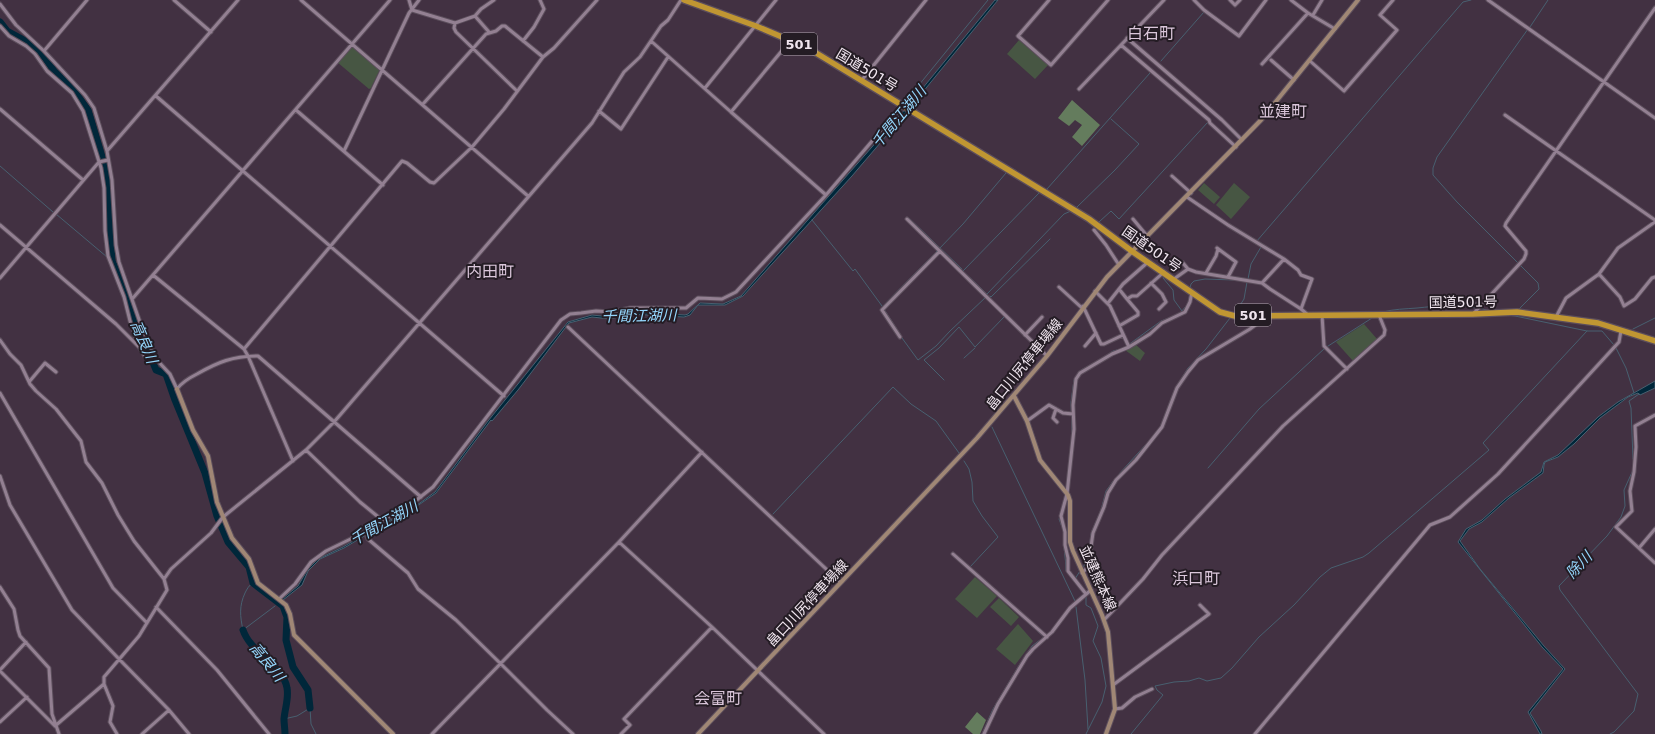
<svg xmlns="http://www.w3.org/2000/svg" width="1655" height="734" font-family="'DejaVu Sans','Noto Sans JP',sans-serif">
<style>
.green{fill:#475643}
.forest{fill:#647c5d}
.water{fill:#00273a;stroke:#486070}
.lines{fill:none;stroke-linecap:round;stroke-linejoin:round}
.stream{stroke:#486070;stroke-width:1}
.river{stroke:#00273a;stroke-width:7}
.street-casing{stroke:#5c4e5c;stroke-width:5}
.secondary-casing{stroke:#5c4e5c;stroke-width:6}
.highway-casing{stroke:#5c4e5c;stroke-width:8}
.street{stroke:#938092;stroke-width:3}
.secondary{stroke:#a08775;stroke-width:4}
.highway{stroke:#c09632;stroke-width:5.5}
.labels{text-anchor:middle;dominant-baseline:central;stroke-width:4;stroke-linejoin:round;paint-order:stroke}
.shield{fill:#241c24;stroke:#b3a9b2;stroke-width:1}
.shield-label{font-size:13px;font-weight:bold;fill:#f0e5ef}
.street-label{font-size:14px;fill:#f0e5ef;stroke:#241c24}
.water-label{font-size:15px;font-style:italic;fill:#94d6fc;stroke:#241c24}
.quarter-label{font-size:16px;fill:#dac6da;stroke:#241c24}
</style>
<rect width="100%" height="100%" fill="#423142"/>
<!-- green -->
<path class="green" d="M1019 40 1048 65 1035 79 1007 54Z
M352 45 380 69 371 88 369 89 337 62Z
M1204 183 1220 197 1214 204 1198 190Z
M1234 183 1250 197 1231 219 1216 205Z
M1364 324 1377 339 1353 361 1336 342Z
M1135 344 1145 353 1140 361 1125 350Z
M975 577 997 596 977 618 955 599Z
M999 598 1019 617 1011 626 990 607Z
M1018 624 1033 641 1015 665 996 649Z"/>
<!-- forest -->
<path class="forest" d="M1072 100 1100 125 1082 146 1072 137 1082 125 1075 120 1069 126 1058 118Z
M977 712 986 720 980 734H973L965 727Z"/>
<!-- water -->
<path class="water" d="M995 0H998L904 115 852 176 743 296 725 305H698L690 315 684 317 631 314 610 319 592 317 569 323 518 390 492 421 491 420 436 493 407 513 381 526 344 548 320 559 308 571 302 585 283 600 282 599 298 586 308 569 318 559 343 547 384 523 409 511 435 492 488 421 568 322 592 315 612 317 633 312 685 315 688 314 700 303 723 304 741 296 908 106Z
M1655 381V388L1640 395 1638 393 1628 397 1600 418 1574 444 1558 457 1545 462 1544 465 1543 473 1509 498 1482 522 1469 529 1460 541 1480 569 1544 646 1565 669 1530 713 1541 731 1542 734H1540L1528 712 1563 669 1542 647 1458 542 1466 529 1482 520 1505 499 1541 472 1544 462 1558 455 1598 417 1618 402Z"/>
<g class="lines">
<!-- stream -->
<path class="stream" d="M1530 27 1548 0
M1161 61 1204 12
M910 96 988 0
M0 166 53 212
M1047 189 1150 73
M1076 208 1115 170 1139 144 1111 119
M56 214 107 257
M909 218 962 269
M812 220 853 271 855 269 882 306 900 334
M1099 222 1111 211 1119 219 1208 122
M1256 242 1463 2 1471 0
M939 249 963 224 1006 173
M1163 278 1173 290 1174 300 1182 311
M1248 279 1251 264 1261 247
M1265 287 1270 291
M1190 288 1191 284 1194 281 1205 279 1234 280
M987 294 963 271 1040 192
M987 294 1064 214 1071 211
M990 296 991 297 1050 239
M1188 303 1190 294
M883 306 937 251
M1479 308 1490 311
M1518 310 1539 289 1538 283 1457 202 1433 175V168L1437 157 1528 29
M1181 312 1187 305
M1383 312C1394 309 1405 309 1417 308 1438 306 1455 303 1476 308
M1235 313 1244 299 1247 282
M1506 315 1515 316 1587 331H1602L1614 345
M1633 329 1655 318
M902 338 918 360 936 346 950 331 986 297
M1124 348 1161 321 1169 318
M1616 348 1626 368 1634 393
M964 358 975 348
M1103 358 1113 351 1117 350
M1079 372 1081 370 1089 366
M944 380 924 360 939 348 959 327 975 347 1005 316
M992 427 1075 601
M1160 428 1175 389 1188 368 1206 349 1230 318
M1072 433 1071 402 1074 380
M1633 459 1631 408 1629 401 1639 394
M964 461 969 469 972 482 973 501 982 516 998 537 970 567
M1208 468 1259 409 1325 348 1372 318
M1119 474 1149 441
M1066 490 1067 484
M773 514 893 387 911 404 936 421 959 453
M1060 517 1059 519 1062 527
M1092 531 1101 510 1106 491 1114 480
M1064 536C1063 549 1066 558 1066 571L1074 581
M1089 551 1091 534
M1083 567 1088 560
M1075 579 1080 571
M253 583C249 585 247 589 245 593 239 606 240 616 243 630L275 606
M1086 596V605L1091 608 1098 626 1093 641 1101 658 1106 686 1102 702 1086 734
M1076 607 1085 680 1088 729
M284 719 297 716 310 708 311 724 316 734
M982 734 993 709 1018 667 1032 646 1044 637 1016 612
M1131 734 1163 695 1157 690 1155 686 1174 682 1189 681 1199 678 1207 681 1221 678 1232 668 1259 637 1294 605 1320 577 1331 568 1363 557 1369 553 1489 450 1483 443 1587 331
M1610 734 1614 732 1634 711 1638 694 1560 590 1559 586 1607 536 1621 517 1625 506 1624 490 1633 470"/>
<!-- river -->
<path class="river" d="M0 22 7 31 31 44 45 58 54 71 72 88 88 110 106 170 112 261 127 295 138 334 150 355 156 370 166 374 175 400 205 473 217 516 228 542 249 567 253 583 283 606 287 617 286 640 293 667 308 690 310 708
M243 630C251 654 283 664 287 688 289 698 285 708 284 719 284 724 285 729 285 734"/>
<defs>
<path id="street" d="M174 0 211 32
M301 0 528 196
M409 0 412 10
M1049 0 1018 36 1051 65 1108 0
M1194 0 1204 10 1239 36 1266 0
M1230 0 1235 5 1240 0
M1291 0 1308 13 1335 29
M1488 0 1655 118
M0 4 16 25 44 51 85 95 94 108 107 151 112 180 116 245 119 262 142 328 156 359 170 374 177 389C182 382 189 378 197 374 218 362 233 356 258 356L421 497
M412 10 455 23 475 16 489 32
M1313 15 1322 0
M475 16 481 9 494 0
M455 23 454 28 456 32 517 91
M0 26 9 36 26 46 35 54 47 71 72 93 83 111 101 168 104 188 105 231 108 256 124 297 130 321 139 347
M1127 38 1222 120 1242 140
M523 41 534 27 544 9 540 0
M651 41 731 112
M790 41 731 112 826 195
M1121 45 1209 120 1210 123 1236 147
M44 51 87 0
M1271 60 1294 80
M1310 61 1344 91 1397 30 1380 15 1393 0
M1262 64 1308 13
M861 81 926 0
M705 88 776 0
M1079 89 1164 0
M156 96 504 396
M423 104 486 34 496 31 502 26H505L543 57
M0 109 83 180
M296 110 383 185
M599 111 621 129 668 57
M1505 115 1655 220
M107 151 238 0
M344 151 409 13 419 0
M1172 176 1191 193
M1187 197 1228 225 1284 259 1298 270 1301 275 1312 279 1301 309 1308 315
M907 219 1047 356
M1133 219 1148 237
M0 225 116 324 139 347 146 358 150 361 156 359
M1094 230 1106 245 1119 265
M1217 248 1236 262 1228 277
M1183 263 1188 269
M1206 273 1216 256 1218 249
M1599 274 1620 297 1624 306 1635 299 1652 278 1655 277
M153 275 244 349 248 356 293 461
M0 278 99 162 108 160
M1174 279 1188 269 1196 272 1262 283 1284 259
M1151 283 1162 294 1166 302 1159 309
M1262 283 1270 289 1301 309
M1059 287 1082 308
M1119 289 1127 299
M1095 291 1110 306 1129 347
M133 298 390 0
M1108 303 1123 284 1148 262
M1440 303 1458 301 1482 305
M1083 306 1101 344H1104L1123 335
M1474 313 1524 259 1526 254V251L1505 226 1506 223 1655 8
M1322 315 1324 346 1347 369
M1556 317 1566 298 1599 274 1618 248 1655 222
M1119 326 1138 315V312L1127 299 1132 296H1137L1164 272
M568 327 840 582
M1025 335 1042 317
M900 337 882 310 940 251
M0 340 10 354 21 365 30 384 36 391 56 409 81 441 86 462 102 483 118 515 134 541 164 579 167 590 139 636 104 677V684L113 706 110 722 117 734
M1085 346 1096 333
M244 349 402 161 407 163 430 182 434 183 472 147 504 109 543 57 554 48 597 0
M29 382 45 363 56 372
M0 393 113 588 147 623
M1056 409 1053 418 1057 422
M1655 415 1635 426 1636 447 1634 472 1630 491 1632 511 1616 527 1655 563
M1027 421 1049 405 1063 413 1073 414
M306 450 360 502 382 520
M0 476 10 505 72 610 119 659 169 710 189 734
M365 532 368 539 408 573 418 589 456 620 501 664 547 710 573 734
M619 542 712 627 824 734
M1639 548 1655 529
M953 554 1047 637
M1082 573 1088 567 1093 533 1104 507 1108 493 1116 480 1136 460 1162 427 1177 388 1188 372 1198 360 1250 329 1258 323 1262 315
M164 579 171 569 211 533 223 517 306 450 334 422 592 123 624 72 640 57 661 26 668 20 681 0
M0 587 14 609 18 630 20 636 49 668 52 714 59 734
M1086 594 1068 571V558L1065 545V532L1061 516 1067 494 1074 429 1073 405 1076 379 1080 373 1112 354 1129 347 1150 334 1162 323 1185 312 1190 302 1192 292
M279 599 295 584 311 562 326 551 365 532 382 520 409 506 433 487 561 320 570 314 581 313 596 311 611 312 630 308H686L698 298 722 299 736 292 826 195 902 106
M156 607 217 670 269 734
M1104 620 1143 579 1162 555 1283 426 1384 335 1385 330 1379 315
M0 670 26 642
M0 671 54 725
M1113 685 1209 614 1200 605
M1115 709 1122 708 1135 697 1152 689
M0 722 27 697
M55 726 104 684
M142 734 169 710
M432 734 619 542 702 452
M621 734 630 725 624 719 712 627
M984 734 998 704 1027 656 1033 649 1052 632 1070 608 1091 590
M1255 734 1430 525 1450 517 1498 474 1619 342 1621 331"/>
<path id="secondary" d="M177 389 193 430 208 456 217 502 232 538 249 559 258 583 286 605 290 614 294 635 393 734
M1014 396 1027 421 1040 460 1068 495 1070 501V542L1073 551 1102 615 1108 632 1115 709 1106 734
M698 734 977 438 1047 356 1107 277 1261 120 1358 0"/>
<path id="highway" d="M684 0 756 26 808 48 1089 219 1133 252 1220 312 1235 316 1473 314 1517 312 1598 323 1655 341"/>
</defs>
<!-- street casing -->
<use href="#street" class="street-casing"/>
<!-- secondary casing -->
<use href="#secondary" class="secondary-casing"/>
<!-- highway casing -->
<use href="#highway" class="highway-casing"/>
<!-- street -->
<use href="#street" class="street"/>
<!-- secondary -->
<use href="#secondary" class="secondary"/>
<!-- highway -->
<use href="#highway" class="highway"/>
</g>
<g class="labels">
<!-- shield labels -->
<g class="shield">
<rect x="781" y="33" width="36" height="22" rx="3"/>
<rect x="1235" y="304" width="36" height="22" rx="3"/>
</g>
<g class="shield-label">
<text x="799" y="44">501</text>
<text x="1253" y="315">501</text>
</g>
<!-- street labels -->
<g class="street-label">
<text transform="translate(867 70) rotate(31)">国道501号</text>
<text transform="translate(1152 249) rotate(35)">国道501号</text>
<text transform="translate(1463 302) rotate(-1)">国道501号</text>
<text transform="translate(1024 364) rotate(-51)">畠口川尻停車場線</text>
<text transform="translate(1098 578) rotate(66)">並建熊本線</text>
<text transform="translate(807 603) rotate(-47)">畠口川尻停車場線</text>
</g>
<!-- water labels -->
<g class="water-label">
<text transform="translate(899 117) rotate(-50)">千間江湖川</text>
<text transform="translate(639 316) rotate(-1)">千間江湖川</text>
<text transform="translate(144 342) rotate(67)">高良川</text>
<text transform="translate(384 523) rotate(-29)">千間江湖川</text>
<text transform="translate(1579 565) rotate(-46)">除川</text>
<text transform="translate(267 662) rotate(51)">高良川</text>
</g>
<!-- quarter labels -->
<g class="quarter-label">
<text x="1151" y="33">白石町</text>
<text x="1283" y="111">並建町</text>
<text x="490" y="271">内田町</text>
<text x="1196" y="578">浜口町</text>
<text x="718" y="698">会富町</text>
</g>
</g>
</svg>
